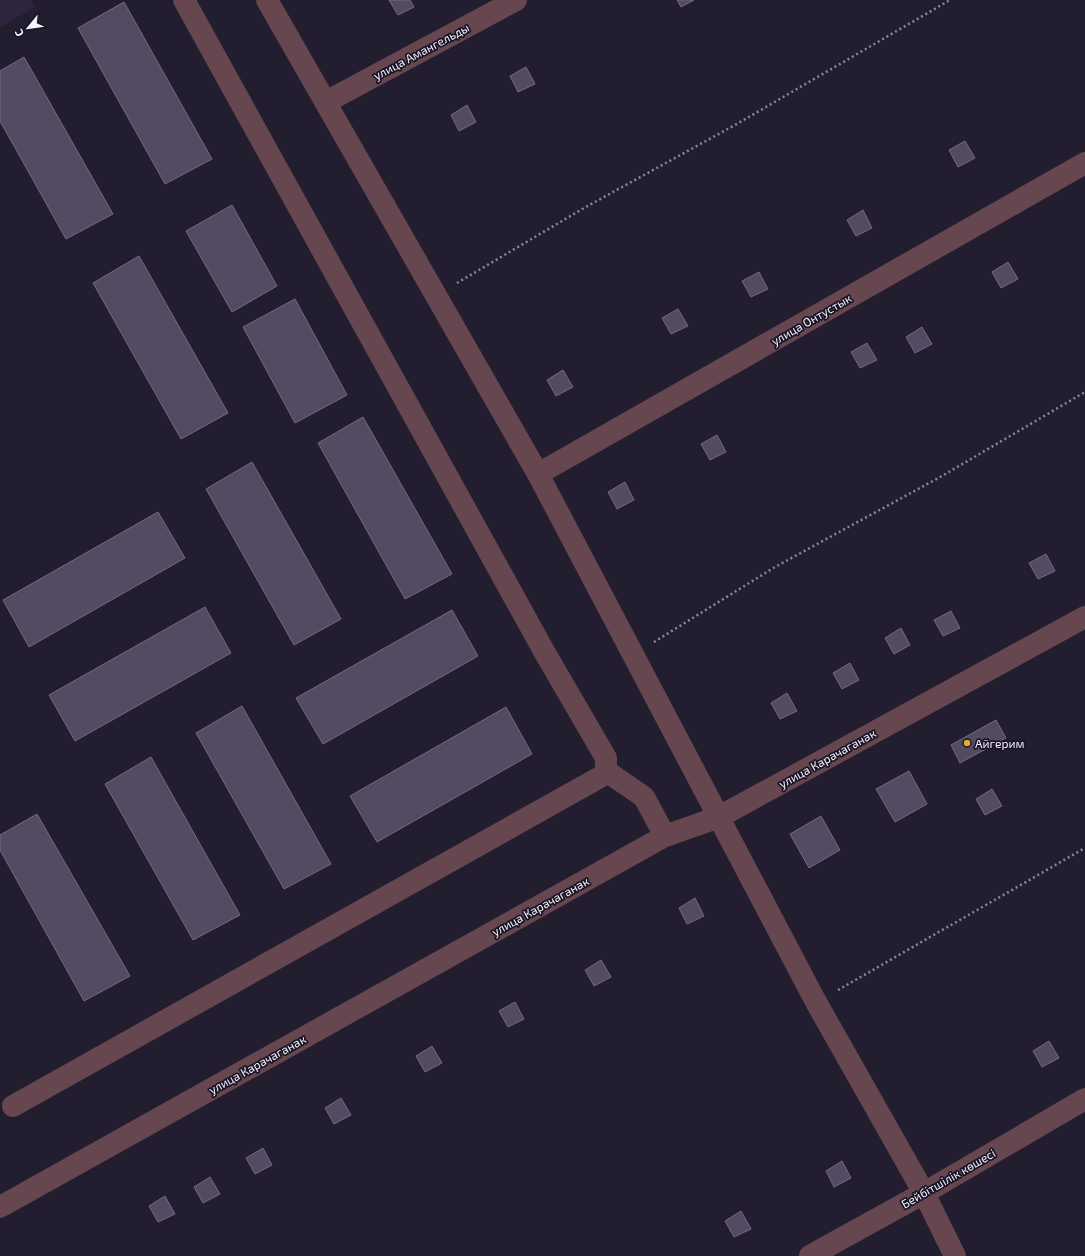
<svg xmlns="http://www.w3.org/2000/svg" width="1085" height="1256" font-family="'Exo 2',sans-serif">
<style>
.built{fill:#2d253e}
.building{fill:#524b61;stroke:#716b82}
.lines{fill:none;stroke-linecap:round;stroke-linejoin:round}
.path{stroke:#8c8897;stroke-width:2.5;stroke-dasharray:2 3;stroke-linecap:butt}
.street{stroke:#66474f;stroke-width:22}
.poi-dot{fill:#e4ae35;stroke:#191426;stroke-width:1.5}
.labels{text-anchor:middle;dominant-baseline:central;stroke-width:3.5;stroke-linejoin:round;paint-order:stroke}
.street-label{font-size:12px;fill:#f6f3fe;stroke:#191426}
.poi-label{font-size:12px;fill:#f6f3fe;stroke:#191426;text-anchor:start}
</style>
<rect width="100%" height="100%" fill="#231d30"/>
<!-- built -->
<path class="built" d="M0 0H31L35 7 0 27Z"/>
<!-- building -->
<path class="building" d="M389 0H410L414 7 398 15Z
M677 0H694L681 7Z
M124 2 212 159 165 184 78 28Z
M24 57 113 214 66 239 0 121V71Z
M526 67 535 84 518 92 510 76Z
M467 105 476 122 459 131 451 115Z
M965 141 975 158 958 167 949 150Z
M232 205 277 286 232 312 186 231Z
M863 210 872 228 856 236 847 220Z
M139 256 228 413 181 439 93 283Z
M1008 262 1018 279 1001 288 992 272Z
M759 272 768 289 751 297 742 281Z
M295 299 347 395 295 423 243 327Z
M678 309 688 326 671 334 662 318Z
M922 327 932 344 915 353 906 337Z
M867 343 877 360 860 368 851 352Z
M563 370 573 387 556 396 547 380Z
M363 417 452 574 405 599 318 443Z
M717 435 726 452 710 460 701 444Z
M252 462 341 619 294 645 206 489Z
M625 482 634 500 617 509 608 492Z
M158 512 185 558 29 647 3 600Z
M1046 554 1055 571 1038 579 1029 563Z
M205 607 231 653 75 741 49 695Z
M452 610 478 656 323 744 296 698Z
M951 611 960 628 943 636 934 620Z
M901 628 910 645 894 654 885 638Z
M850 663 859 680 842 689 833 673Z
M787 693 797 711 780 719 771 703Z
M242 706 331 864 284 889 196 733Z
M506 707 532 754 377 842 350 796Z
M996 720 1006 738 960 763 951 745Z
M151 757 240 915 193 940 105 784Z
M909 771 927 804 895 822 876 789Z
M992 789 1002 806 985 815 976 799Z
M37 814 130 976 84 1001 0 850V835Z
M821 816 840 850 809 868 790 834Z
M695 898 704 916 687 924 679 908Z
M601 960 611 977 594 986 585 970Z
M515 1002 524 1019 508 1027 499 1011Z
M1049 1041 1059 1058 1042 1067 1033 1051Z
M432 1046 442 1063 425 1072 416 1056Z
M341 1098 351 1115 334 1124 325 1108Z
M263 1148 272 1165 255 1174 246 1158Z
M842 1161 851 1178 834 1187 826 1171Z
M210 1177 220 1194 203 1203 194 1187Z
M165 1196 175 1214 158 1222 149 1206Z
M741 1211 751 1229 734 1237 725 1221Z"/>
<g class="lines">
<!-- path -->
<path class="path" d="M457 283 584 208 735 125 950 0
M654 642 775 567 942 476 1085 392
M838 990 1085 848"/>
<!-- street -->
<path class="street" d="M184 0 545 653 606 758V771L644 797 665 836
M267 0 538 474 816 1002 924 1193 955 1256
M326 102 516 0
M538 474 1085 163
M13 1106 602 776 606 771
M0 1207 665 836 719 817 1085 617
M810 1256 924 1193 1085 1099"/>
</g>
<!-- markers -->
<circle class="poi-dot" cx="967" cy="743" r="4"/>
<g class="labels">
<!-- street labels -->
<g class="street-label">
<text transform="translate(421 51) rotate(-28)">улица Амангельды</text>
<text transform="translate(811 319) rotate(-30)">улица Онтустык</text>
<text transform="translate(827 758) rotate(-29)">улица Карачаганак</text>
<text transform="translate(540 906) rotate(-29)">улица Карачаганак</text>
<text transform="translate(257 1064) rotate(-29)">улица Карачаганак</text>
<text transform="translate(948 1178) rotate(-30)">Бейбітшілік көшесі</text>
</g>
<!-- poi labels -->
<g class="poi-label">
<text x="975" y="743">Айгерим</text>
</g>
</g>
<!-- north arrow -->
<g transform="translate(28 28) rotate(241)" stroke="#191426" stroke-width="3" paint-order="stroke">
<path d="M0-3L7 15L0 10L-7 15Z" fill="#f6f3fe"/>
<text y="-6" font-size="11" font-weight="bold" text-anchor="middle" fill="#f6f3fe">С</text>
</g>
</svg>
